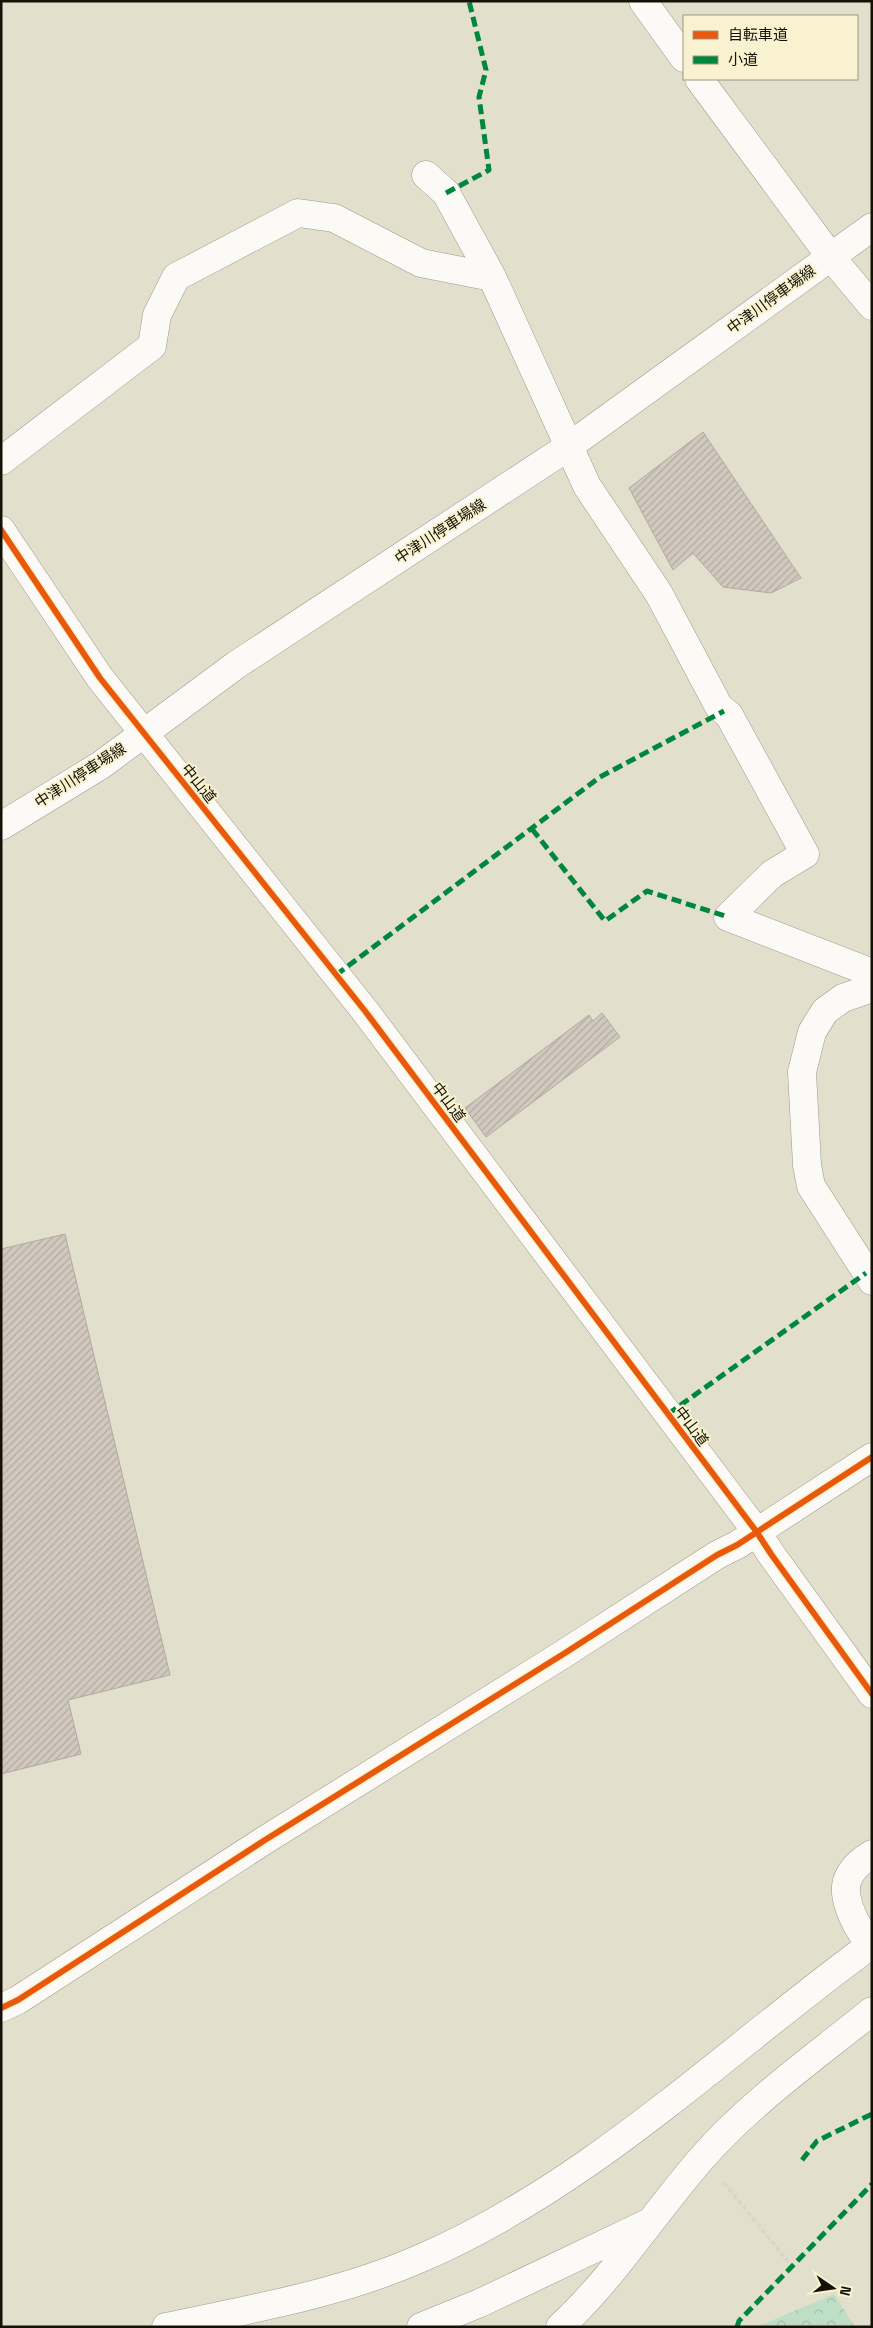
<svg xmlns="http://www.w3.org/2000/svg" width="873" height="2328" font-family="'Space Grotesk','Noto Sans JP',sans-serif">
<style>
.park{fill:url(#park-crowns)}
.building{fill:url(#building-hatch);stroke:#b2aaa0}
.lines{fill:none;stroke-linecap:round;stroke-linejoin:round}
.minor-casing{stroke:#9c9a8c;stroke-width:29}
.major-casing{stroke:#9c9a8c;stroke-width:29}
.path{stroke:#d6d5cf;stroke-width:3;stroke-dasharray:5 2.5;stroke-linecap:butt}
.minor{stroke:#fbfaf7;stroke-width:28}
.major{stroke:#fbfaf7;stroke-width:28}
.quiet{stroke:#00873e;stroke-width:5;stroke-dasharray:10 5;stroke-linecap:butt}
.cycleway-casing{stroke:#f8f2d0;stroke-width:9}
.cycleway{stroke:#e8590c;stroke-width:6}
.labels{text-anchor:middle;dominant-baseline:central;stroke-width:4;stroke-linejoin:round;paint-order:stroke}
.street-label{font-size:15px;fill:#141106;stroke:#f8f2d0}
</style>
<defs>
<pattern id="park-crowns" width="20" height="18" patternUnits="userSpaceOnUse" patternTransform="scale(1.25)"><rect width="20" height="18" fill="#bedfc5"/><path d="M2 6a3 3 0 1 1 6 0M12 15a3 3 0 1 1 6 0" fill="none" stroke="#a2bea8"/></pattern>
<pattern id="building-hatch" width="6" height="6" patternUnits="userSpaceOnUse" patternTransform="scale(1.25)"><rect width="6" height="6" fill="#d1c8be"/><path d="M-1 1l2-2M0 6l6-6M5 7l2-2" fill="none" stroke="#b3aba2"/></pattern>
</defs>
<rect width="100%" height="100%" fill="#e2dfcc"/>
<!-- park -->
<path class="park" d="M834 2294 855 2327H757Z"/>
<!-- building -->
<path class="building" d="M703 432 801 578 771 593 723 587 693 553 673 570 629 488Z
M602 1013 620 1037 486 1137 465 1108 589 1015 593 1021Z
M65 1234 170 1675 68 1700 81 1754 1 1774V1249Z"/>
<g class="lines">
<defs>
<path id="minor" d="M643 1 684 58
M699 79 830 256 872 306
M426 175 446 193 492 277 587 486 659 594 719 707 729 715 805 854 772 874 728 917 872 973
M1 461 152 346 157 315 176 277 298 213 334 218 421 263 492 277
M1 530 100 678 365 1011 756 1531 771 1554 872 1694
M872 988 843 998 825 1011 812 1032 802 1072 807 1165 811 1186 872 1281
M872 1854C839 1874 841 1894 857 1925 862 1932 866 1942 872 1948
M1 2008 18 2000 265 1840 565 1653 717 1555 737 1545 872 1457
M166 2327C251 2309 339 2294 419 2259 589 2186 724 2052 872 1944
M421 2327 480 2303 648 2223
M560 2327C615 2276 653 2214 702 2158 750 2103 815 2057 872 2011"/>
<path id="major" d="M1 826 101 765 236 665 568 447 872 227"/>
</defs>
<!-- minor casing -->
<use href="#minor" class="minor-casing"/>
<!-- major casing -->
<use href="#major" class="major-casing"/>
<!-- path -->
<path class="path" d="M724 2183 791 2265"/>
<!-- minor -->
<use href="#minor" class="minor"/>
<!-- major -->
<use href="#major" class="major"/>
<!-- quiet -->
<path class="quiet" d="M446 193 489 170 479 97 486 70 469 1
M532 829 605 921 647 891 728 917
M336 975 600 777 724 711
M668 1414 866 1273
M802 2160 817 2141 872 2114
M737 2327 739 2321 872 2184"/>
<defs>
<path id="cycleway" d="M1 530 100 678 365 1011 756 1531 771 1554 872 1694
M1 2008 18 2000 265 1840 565 1653 717 1555 737 1545 872 1457"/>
</defs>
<!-- cycleway casing -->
<use href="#cycleway" class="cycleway-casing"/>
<!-- cycleway -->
<use href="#cycleway" class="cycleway"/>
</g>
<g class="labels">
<!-- street labels -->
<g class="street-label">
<text transform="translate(771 299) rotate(-36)">中津川停車場線</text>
<text transform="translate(440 531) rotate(-33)">中津川停車場線</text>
<text transform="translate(80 775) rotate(-33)">中津川停車場線</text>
<text transform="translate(199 783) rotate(51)">中山道</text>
<text transform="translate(449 1102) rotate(53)">中山道</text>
<text transform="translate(692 1426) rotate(53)">中山道</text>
</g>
</g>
<!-- border -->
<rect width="873" height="2328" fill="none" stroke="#141106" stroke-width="5"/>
<!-- legend -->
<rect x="683" y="15" width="175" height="65" fill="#f8f2d0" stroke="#9d987f"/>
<rect x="693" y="31" width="25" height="8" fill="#e8590c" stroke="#9d987f"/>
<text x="728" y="40" font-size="15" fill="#141106">自転車道</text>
<rect x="693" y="56" width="25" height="8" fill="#00873e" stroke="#9d987f"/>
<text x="728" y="65" font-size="15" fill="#141106">小道</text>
<!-- north arrow -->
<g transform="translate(833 2288) rotate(103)" stroke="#f8f2d0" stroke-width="4" paint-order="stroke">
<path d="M0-4L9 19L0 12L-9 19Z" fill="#141106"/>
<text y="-8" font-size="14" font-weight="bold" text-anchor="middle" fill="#141106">N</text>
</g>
</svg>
